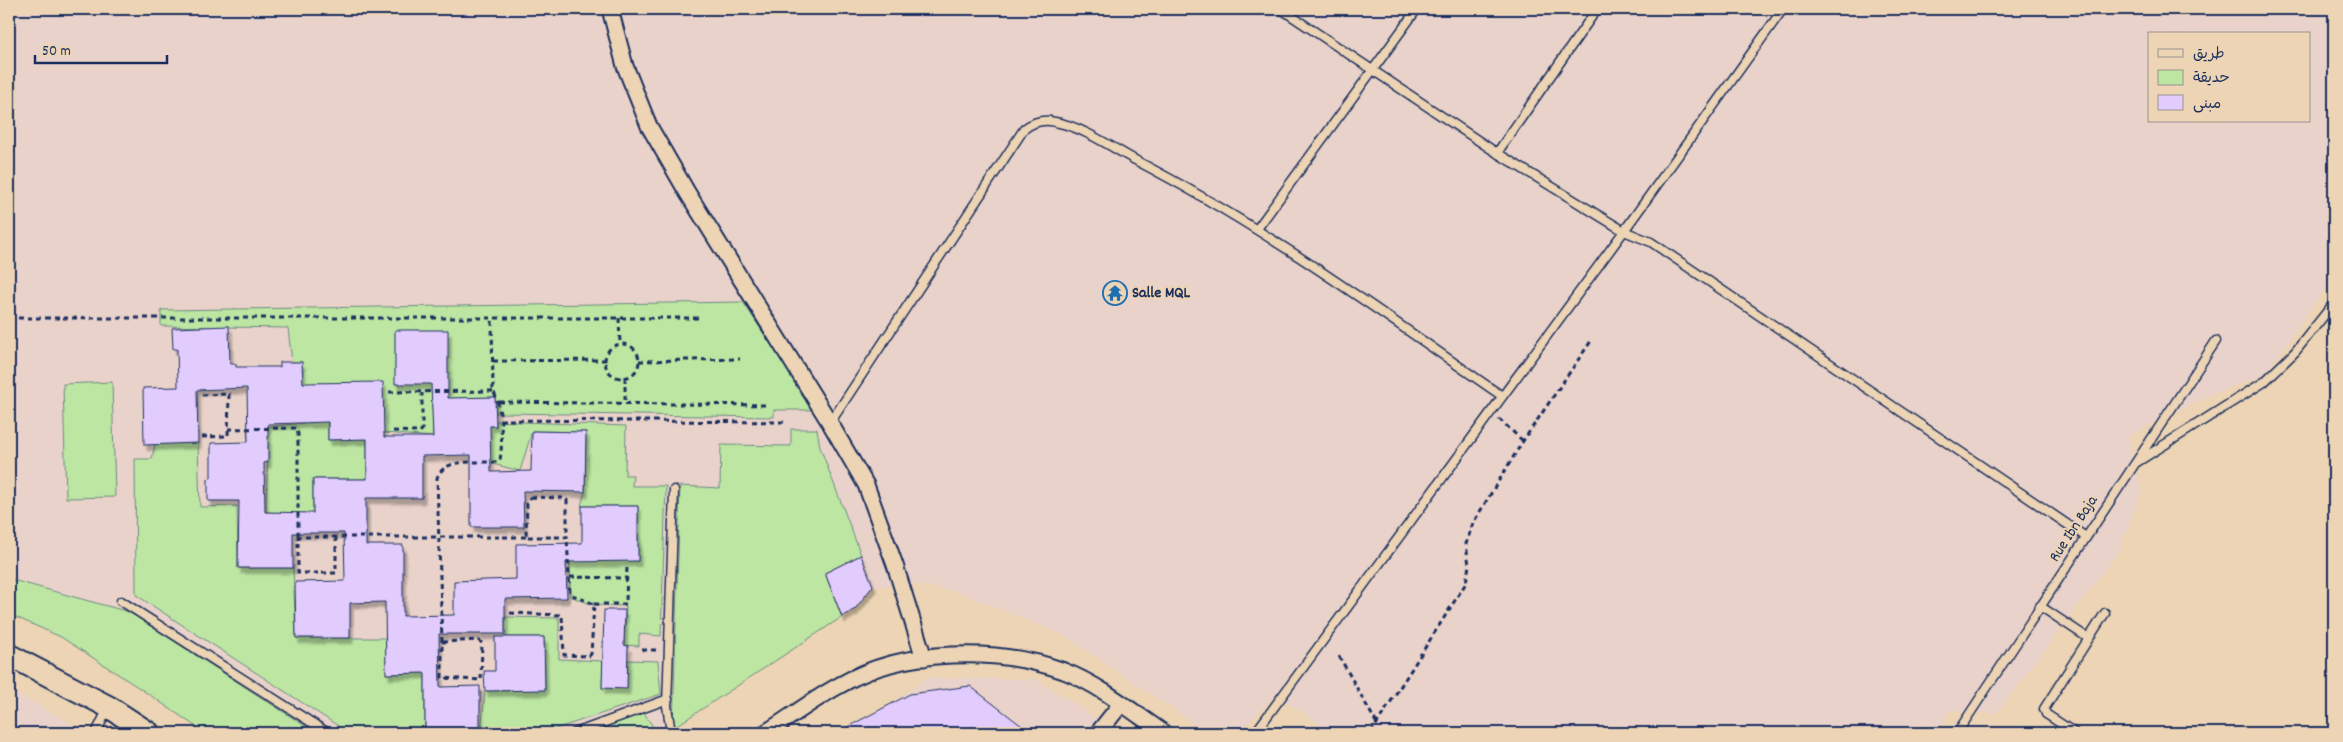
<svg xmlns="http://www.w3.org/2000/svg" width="2343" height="742" font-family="Dekko,'Playpen Sans Arabic',sans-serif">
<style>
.built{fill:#e9d2ca;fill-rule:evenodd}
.green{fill:#bce6a2;stroke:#6c8a80}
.building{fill:#e2ccfd;stroke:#1b2f5e;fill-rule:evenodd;filter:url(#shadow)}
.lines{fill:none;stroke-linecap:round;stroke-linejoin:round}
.lane-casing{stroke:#1b2f5e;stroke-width:11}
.street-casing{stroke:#1b2f5e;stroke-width:19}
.secondary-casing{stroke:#1b2f5e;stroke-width:25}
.path{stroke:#1b2f5e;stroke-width:3;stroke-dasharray:5 4;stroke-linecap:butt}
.lane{stroke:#ecd4b4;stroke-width:8}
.street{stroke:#ecd4b4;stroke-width:15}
.secondary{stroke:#ecd4b4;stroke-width:21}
.labels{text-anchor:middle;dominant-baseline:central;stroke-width:4;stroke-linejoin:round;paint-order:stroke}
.poi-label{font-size:16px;font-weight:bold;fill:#1b2f5e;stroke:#ecd4b4;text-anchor:start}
.street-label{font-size:16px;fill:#1b2f5e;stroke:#ecd4b4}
</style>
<defs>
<filter id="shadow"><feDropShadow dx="3" dy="5.5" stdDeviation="1" flood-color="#0004"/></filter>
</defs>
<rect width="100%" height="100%" fill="#ecd4b4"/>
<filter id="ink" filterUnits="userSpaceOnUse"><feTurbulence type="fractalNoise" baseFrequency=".02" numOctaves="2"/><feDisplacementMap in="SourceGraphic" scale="10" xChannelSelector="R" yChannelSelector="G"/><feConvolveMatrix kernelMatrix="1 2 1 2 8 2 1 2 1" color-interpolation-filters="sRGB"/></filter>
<g filter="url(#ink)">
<!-- built -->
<path class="built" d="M9 9H2334V276L2264 376 2217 392 2128 436 2142 491 2120 550 1996 714 1949 711 1936 733H1332L1276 695 1238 733H1208L1065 636 955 591 914 584 873 586 854 609 665 733H205L150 695 61 637 9 614ZM2149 34H2309V121H2149Z
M927 678 1036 679 1119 733H850Z
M9 689 88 733H9Z"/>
<!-- green -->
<path class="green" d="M743 302 814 410H774V417L499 413H496L495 397 432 399 433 437 384 433 327 383 328 440 367 439V479H313V515L266 512 268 446H248L247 429 304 423 302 362H292L288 328 161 326V310Z
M112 382 115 497 66 498 63 384Z
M496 421 626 426 625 475H633L632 486H666L661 636 639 634V646L624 645 626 606 593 605 570 596V560L638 561V506H581L585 492 586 432 532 431 520 471 489 463 490 426H496Z
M791 429H817L820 447 861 555 825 573 842 617 673 728 680 486 720 488 721 445 791 446Z
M198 443 200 507 237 506 238 568H293L296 638H386V674L425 673V733H349L136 595 135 459H152L155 444Z
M9 579 129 612 316 733H205L150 695 61 637 9 614Z
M505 617 559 618V659L603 661 602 688H627L628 660 658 661 661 694 543 733H481L485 691 545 690 544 637H505Z
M644 713 657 733H586Z"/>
<!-- building -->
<path class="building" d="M229 326 230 364H236V367H280V362H302L303 383 383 382 384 437H433L431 384H395V330H448V398L495 397 496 426H490L491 472 531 471 532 431 586 432 585 492 523 491 524 527H471V455L422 456V498H366V545H403V616L454 615V581L516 579V544L582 543V506H638V561L566 562 567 598 505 599V634H439L440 687 480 686V733H425V673L386 674 385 602 350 603V638H296L295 582 345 581 344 533H293V568H238L239 501H208V479L211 478V443L248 442 247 388 197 390 198 443 144 445 143 388 178 387 177 349H173L172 328ZM328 422V440L367 439V479H313V513L265 512 264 463 268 462V424Z
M861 555 873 586 855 609 842 617 825 573Z
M604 610H625L624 645 628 646 627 689 602 688Z
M495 637H544L545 690 485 691 484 671H495Z
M970 686 1031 733H836L910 694Z"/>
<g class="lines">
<defs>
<path id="lane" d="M1281 9 1497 153 1624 231 1651 242 2086 537
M1497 153 1597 9
M1257 229 1417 9
M830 423 1024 129C1033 122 1044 119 1055 122 1081 126 1113 148 1137 161 1266 228 1383 314 1502 396
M2137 462 2264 382 2295 352 2334 303
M121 601 328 733
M2040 606 2088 638
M9 732 11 733
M96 733 108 708
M575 733 668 699
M671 733 667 706 674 490
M1255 733 1624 231 1783 9
M1957 733 2216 341
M2075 733 2046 714 2044 709 2105 613"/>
<path id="street" d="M610 9 625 66 649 126 687 192 830 423 866 485 895 565 924 658
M765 733C791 717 815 698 842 684 904 648 998 647 1064 671 1100 685 1133 712 1164 733
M1098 733 1121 704"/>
<path id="secondary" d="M9 655 109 707 149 733"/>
</defs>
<!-- lane casing -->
<use href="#lane" class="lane-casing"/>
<!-- street casing -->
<use href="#street" class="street-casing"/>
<!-- secondary casing -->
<use href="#secondary" class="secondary-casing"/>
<!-- path -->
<path class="path" d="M9 318H698
M619 318 620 344
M605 361a17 17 0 1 1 34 0a17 17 0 1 1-34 0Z
M493 361 606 360
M639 361 740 359
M625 377V403
M389 392 493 391
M202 395 229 394 228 436 202 437
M499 402 769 405
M1499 419 1523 441
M500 420 785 422
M228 429 296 428 298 434V537
M393 431 419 432 422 430V393
M531 497 565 498 567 500V537H526L527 501Z
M336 537V573H298V537C374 537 450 537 526 537
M570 577 627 578
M594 604H626L627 565
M510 613 562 615 564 655 589 656 591 654 594 604 570 594 567 537
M478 640 482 643 481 680 442 678V642Z
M442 642 437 478C444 457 478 463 495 462L500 460C503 443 502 404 493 391L492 318
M642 650H658
M1339 656 1377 724
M1371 733 1466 583 1469 565 1466 544 1473 523 1523 441 1591 341"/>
<!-- lane -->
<use href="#lane" class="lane"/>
<!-- street -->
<use href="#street" class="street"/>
<!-- secondary -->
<use href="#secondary" class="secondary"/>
</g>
</g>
<!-- icons -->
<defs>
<symbol id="temple-ring" viewBox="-11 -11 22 22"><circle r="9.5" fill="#ecd4b4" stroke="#1f6fb2" stroke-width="1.5"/><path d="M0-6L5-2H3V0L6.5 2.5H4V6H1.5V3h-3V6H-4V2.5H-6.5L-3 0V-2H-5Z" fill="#1f6fb2"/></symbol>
</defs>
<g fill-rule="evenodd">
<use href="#temple-ring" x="1101" y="279" width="28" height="28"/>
</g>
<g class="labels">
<!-- poi labels -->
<g class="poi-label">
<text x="1132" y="293">Salle MQL</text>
</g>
<!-- street labels -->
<g class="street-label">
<text transform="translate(2074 529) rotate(-57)">Rue Ibn Baja</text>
</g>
</g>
<!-- margin -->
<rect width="2343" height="742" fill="none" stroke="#ecd4b4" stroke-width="30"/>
<rect x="15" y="15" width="2313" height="712" fill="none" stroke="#1b2f5e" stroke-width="2" filter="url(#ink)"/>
<!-- legend -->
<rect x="2148" y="32" width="162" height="90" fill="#ecd4b4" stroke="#989292"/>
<rect x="2158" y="49" width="25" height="8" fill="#ecd4b4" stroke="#989292"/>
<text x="2193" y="58" font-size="15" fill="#1b2f5e">طريق</text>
<rect x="2158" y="70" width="25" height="15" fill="#bce6a2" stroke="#989292"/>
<text x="2193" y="82" font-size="15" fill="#1b2f5e">حديقة</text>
<rect x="2158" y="95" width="25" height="15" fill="#e2ccfd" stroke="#989292"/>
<text x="2193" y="108" font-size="15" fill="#1b2f5e">مبنى</text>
<!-- scale -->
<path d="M35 55v8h132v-8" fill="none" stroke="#1b2f5e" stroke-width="2.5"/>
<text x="42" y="55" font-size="15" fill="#1b2f5e" stroke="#ecd4b4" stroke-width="4" paint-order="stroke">50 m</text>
</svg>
